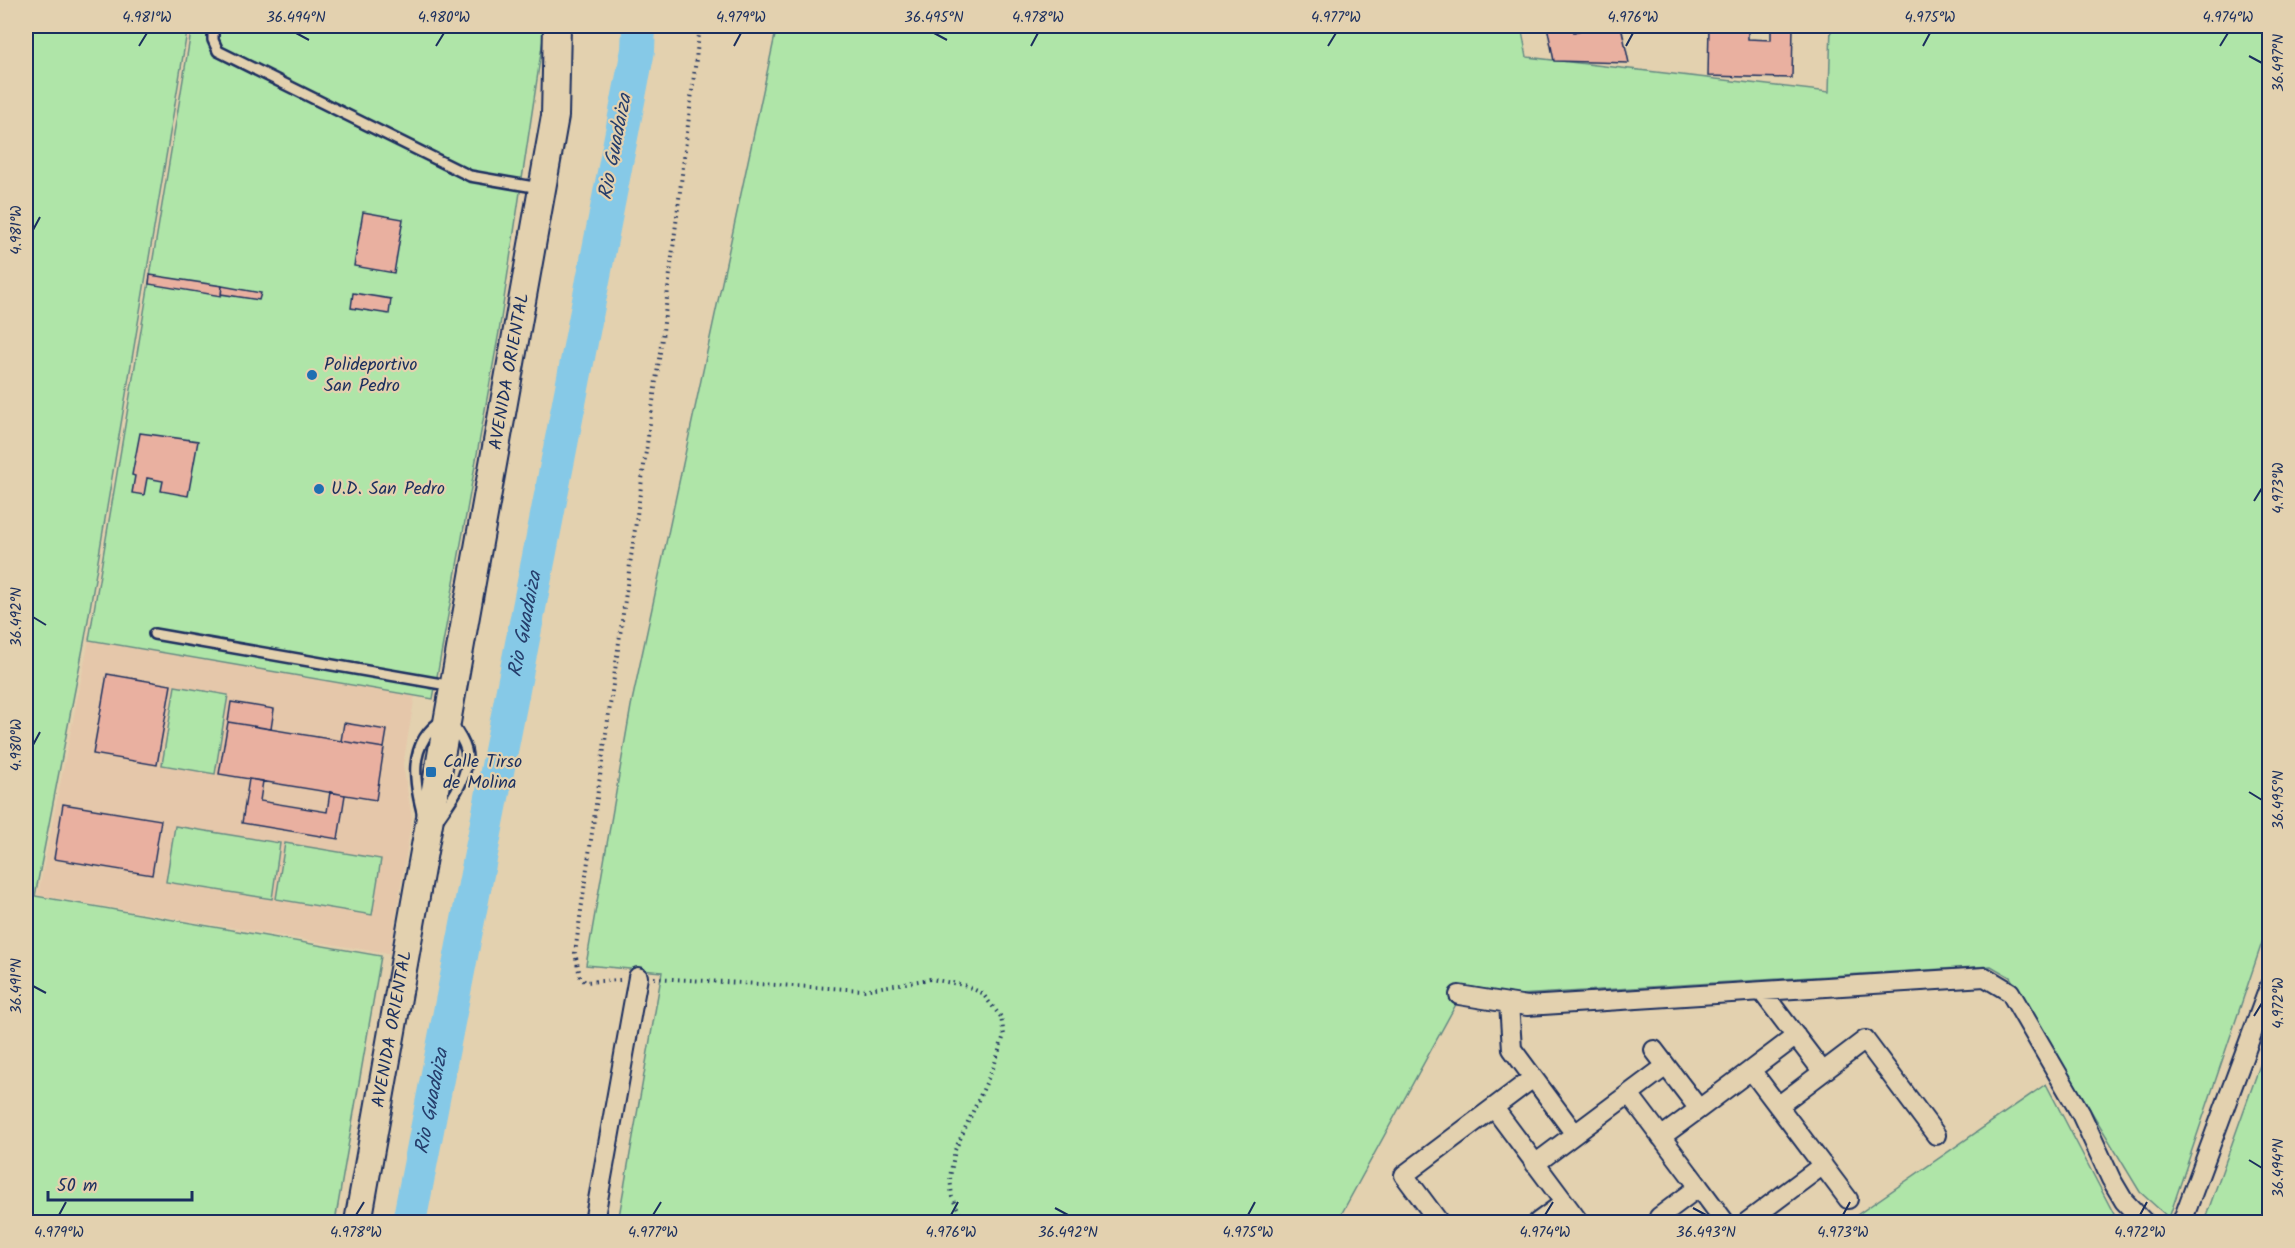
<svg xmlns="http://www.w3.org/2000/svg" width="2295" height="1248" font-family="Kalam,sans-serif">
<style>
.built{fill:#e5c7aa}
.green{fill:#afe5a8;stroke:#658a83;stroke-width:1.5}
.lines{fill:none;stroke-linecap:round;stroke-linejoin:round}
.river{stroke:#86c9e7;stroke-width:34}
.building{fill:#e9b0a0;stroke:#1b2f5e;stroke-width:1.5}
.lane-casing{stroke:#1b2f5e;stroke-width:14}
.street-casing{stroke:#1b2f5e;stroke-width:22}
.secondary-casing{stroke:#1b2f5e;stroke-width:30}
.path{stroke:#1b2f5e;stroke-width:4;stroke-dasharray:1.5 4.5;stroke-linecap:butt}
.lane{stroke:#e3d1af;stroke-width:9}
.street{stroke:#e3d1af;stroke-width:18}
.secondary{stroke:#e3d1af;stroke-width:26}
.ticks{fill:none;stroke:#1b2f5e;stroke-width:2}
.poi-dot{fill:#1f6fb2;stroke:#e3d1af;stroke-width:2}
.labels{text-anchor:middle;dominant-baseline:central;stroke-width:4.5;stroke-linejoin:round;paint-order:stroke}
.poi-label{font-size:18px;fill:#1b2f5e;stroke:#e3d1af;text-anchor:start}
.street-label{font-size:18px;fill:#1b2f5e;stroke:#e3d1af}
.water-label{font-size:20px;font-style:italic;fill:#263e6c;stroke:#e3d1af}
.neatline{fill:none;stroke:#1b2f5e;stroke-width:2}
.ticks-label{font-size:15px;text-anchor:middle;fill:#1b2f5e}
</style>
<rect width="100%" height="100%" fill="#e3d1af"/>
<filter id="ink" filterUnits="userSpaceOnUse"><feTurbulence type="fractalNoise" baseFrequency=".0167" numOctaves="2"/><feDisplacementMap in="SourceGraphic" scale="12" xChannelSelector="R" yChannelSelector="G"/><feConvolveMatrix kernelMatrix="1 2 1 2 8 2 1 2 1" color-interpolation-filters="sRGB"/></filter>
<g filter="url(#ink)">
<!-- built -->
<path class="built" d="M89 640 415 695 403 765 412 818 390 954 38 895Z"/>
<!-- green -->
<path class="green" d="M26 26H188L85 638 35 896 381 956 335 1222H26Z
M192 26H545L499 332 433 699 89 640Z
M777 26H1521L1527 57 1829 92 1831 26H2269V922L2169 1218 2140 1192 2010 977 1991 966 1518 995 1466 986 1337 1222H618L662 972 586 965 631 706Z
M175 686 228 695 215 774 162 765Z
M175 826 280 843 272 899 166 882Z
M285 843 381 859 372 915 276 899Z
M2269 1040V1222H2204Z
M2046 1084 2118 1222H1847Z"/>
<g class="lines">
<!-- river -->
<path class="river" id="s1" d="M409 1222 638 50 639 26"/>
</g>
<!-- building -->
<path class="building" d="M1547 26H1572L1574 32 1596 26H1621L1629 63 1554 61Z
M1709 26H1748V39L1771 40V26H1793L1792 78 1708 76Z
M363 212 403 219 394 273 354 266Z
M150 275 222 286 221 296 149 284Z
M222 286 261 293 259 300 221 294Z
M353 293 391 299 389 314 351 308Z
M140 433 198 441 188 496 161 491 163 481 147 478 144 495 132 493 135 476 132 475Z
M107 674 171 685 157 765 93 754Z
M231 702 274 709 271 729 228 722Z
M228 722 384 748 376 800 219 774Z
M344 723 387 730 384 748 341 741Z
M249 779 263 781 260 801 327 812 330 792 345 795 338 839 242 823Z
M63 804 161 820 152 875 54 859Z"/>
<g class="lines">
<defs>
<path id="lane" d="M213 26V40L218 51 470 176 540 188
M154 634 453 686
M447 717C454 727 463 738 466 750 473 778 442 811 428 834 416 790 401 744 447 717Z"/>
<path id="street" d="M1763 993 1823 1072
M1459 995 1527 1006 1985 977 2010 992 2081 1114 2111 1179 2124 1201 2144 1222
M1509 1003 1512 1049 1575 1134
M1796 1036 1751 1070 1848 1199
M1654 1050 1699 1109 1661 1137
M1629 1094 1699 1187
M1778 1106 1865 1040 1936 1135
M1494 1108 1579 1222
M1699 1109 1751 1070
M1535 1164 1666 1066
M594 1222 638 977
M1439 1222 1404 1175 1533 1078
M1538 1222 1564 1203
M1663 1222 1659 1217 1699 1187 1725 1222
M1747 1222 1823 1165
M2182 1222 2270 985"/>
<g id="secondary">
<path id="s2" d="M358 1222 555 116 557 26"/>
</g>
</defs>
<!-- lane casing -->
<use href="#lane" class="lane-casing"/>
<!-- street casing -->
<use href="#street" class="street-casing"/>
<!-- secondary casing -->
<use href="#secondary" class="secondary-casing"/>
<!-- path -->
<path class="path" d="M654 978 864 990 930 979 964 985 982 993 1001 1017 1004 1035 994 1066 955 1150 950 1177 952 1197 964 1222
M620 980 585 982 580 976 575 953 663 331 700 26"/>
<!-- lane -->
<use href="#lane" class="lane"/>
<!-- street -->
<use href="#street" class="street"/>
<!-- secondary -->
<use href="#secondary" class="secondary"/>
</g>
</g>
<!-- ticks -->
<path class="ticks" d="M296 33 309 40M934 33 947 40M139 46 147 33M436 46 444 33M734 46 741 33M1031 46 1038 33M1328 46 1336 33M1626 46 1633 33M1923 46 1930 33M2220 46 2228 33M2249 56 2262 63M33 230 40 217M2254 501 2262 488M33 617 46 625M33 745 40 732M2249 792 2262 800M33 986 46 993M2254 1016 2262 1003M2249 1160 2262 1168M1055 1208 1068 1215M1693 1208 1706 1215M59 1215 66 1202M356 1215 364 1202M653 1215 661 1202M951 1215 958 1202M1248 1215 1255 1202M1545 1215 1553 1202M1843 1215 1850 1202M2140 1215 2147 1202"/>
<!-- markers -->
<g class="poi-dot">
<circle cx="312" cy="375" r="6"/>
<circle cx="319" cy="489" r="6"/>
<rect x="425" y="766" width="12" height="12" rx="3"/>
</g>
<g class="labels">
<!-- poi labels -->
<g class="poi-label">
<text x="324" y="365">Polideportivo<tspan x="324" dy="21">San Pedro</tspan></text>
<text x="331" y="489">U.D. San Pedro</text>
<text x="443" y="762">Calle Tirso<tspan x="443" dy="21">de Molina</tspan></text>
</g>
<!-- street labels -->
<g class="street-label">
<text stroke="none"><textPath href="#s2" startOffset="864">AVENIDA ORIENTAL</textPath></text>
<text stroke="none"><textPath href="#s2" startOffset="196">AVENIDA ORIENTAL</textPath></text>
</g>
<!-- water labels -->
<g class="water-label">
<text transform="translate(616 147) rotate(-79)">Rio Guadaiza</text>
<text stroke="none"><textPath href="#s1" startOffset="609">Rio Guadaiza</textPath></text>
<text stroke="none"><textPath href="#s1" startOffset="123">Rio Guadaiza</textPath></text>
</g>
</g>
<!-- margin -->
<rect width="2295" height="1248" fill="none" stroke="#e3d1af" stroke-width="66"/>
<!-- scale -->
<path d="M48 1191v9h144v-9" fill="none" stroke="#1b2f5e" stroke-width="3"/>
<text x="57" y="1191" font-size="18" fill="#1b2f5e" stroke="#e3d1af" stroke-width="4.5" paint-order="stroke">50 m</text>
<rect x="33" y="33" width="2229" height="1182" class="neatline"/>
<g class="ticks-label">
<text x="147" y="22">4.981°W</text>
<text x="296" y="22">36.494°N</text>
<text x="444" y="22">4.980°W</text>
<text x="741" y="22">4.979°W</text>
<text x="934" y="22">36.495°N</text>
<text x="1038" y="22">4.978°W</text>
<text x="1336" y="22">4.977°W</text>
<text x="1633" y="22">4.976°W</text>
<text x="1930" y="22">4.975°W</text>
<text x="2228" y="22">4.974°W</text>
<text transform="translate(2278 63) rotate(-90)" y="5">36.497°N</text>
<text transform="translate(16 230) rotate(-90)" y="5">4.981°W</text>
<text transform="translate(2278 488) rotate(-90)" y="5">4.973°W</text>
<text transform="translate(16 617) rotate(-90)" y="5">36.492°N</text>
<text transform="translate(16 745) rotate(-90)" y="5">4.980°W</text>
<text transform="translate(2278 800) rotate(-90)" y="5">36.495°N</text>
<text transform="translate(16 986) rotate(-90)" y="5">36.491°N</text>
<text transform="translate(2278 1003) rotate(-90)" y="5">4.972°W</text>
<text transform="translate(2278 1168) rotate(-90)" y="5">36.494°N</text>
<text x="59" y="1237">4.979°W</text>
<text x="356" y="1237">4.978°W</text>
<text x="653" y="1237">4.977°W</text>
<text x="951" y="1237">4.976°W</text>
<text x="1068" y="1237">36.492°N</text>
<text x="1248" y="1237">4.975°W</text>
<text x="1545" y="1237">4.974°W</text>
<text x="1706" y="1237">36.493°N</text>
<text x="1843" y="1237">4.973°W</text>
<text x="2140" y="1237">4.972°W</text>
</g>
</svg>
